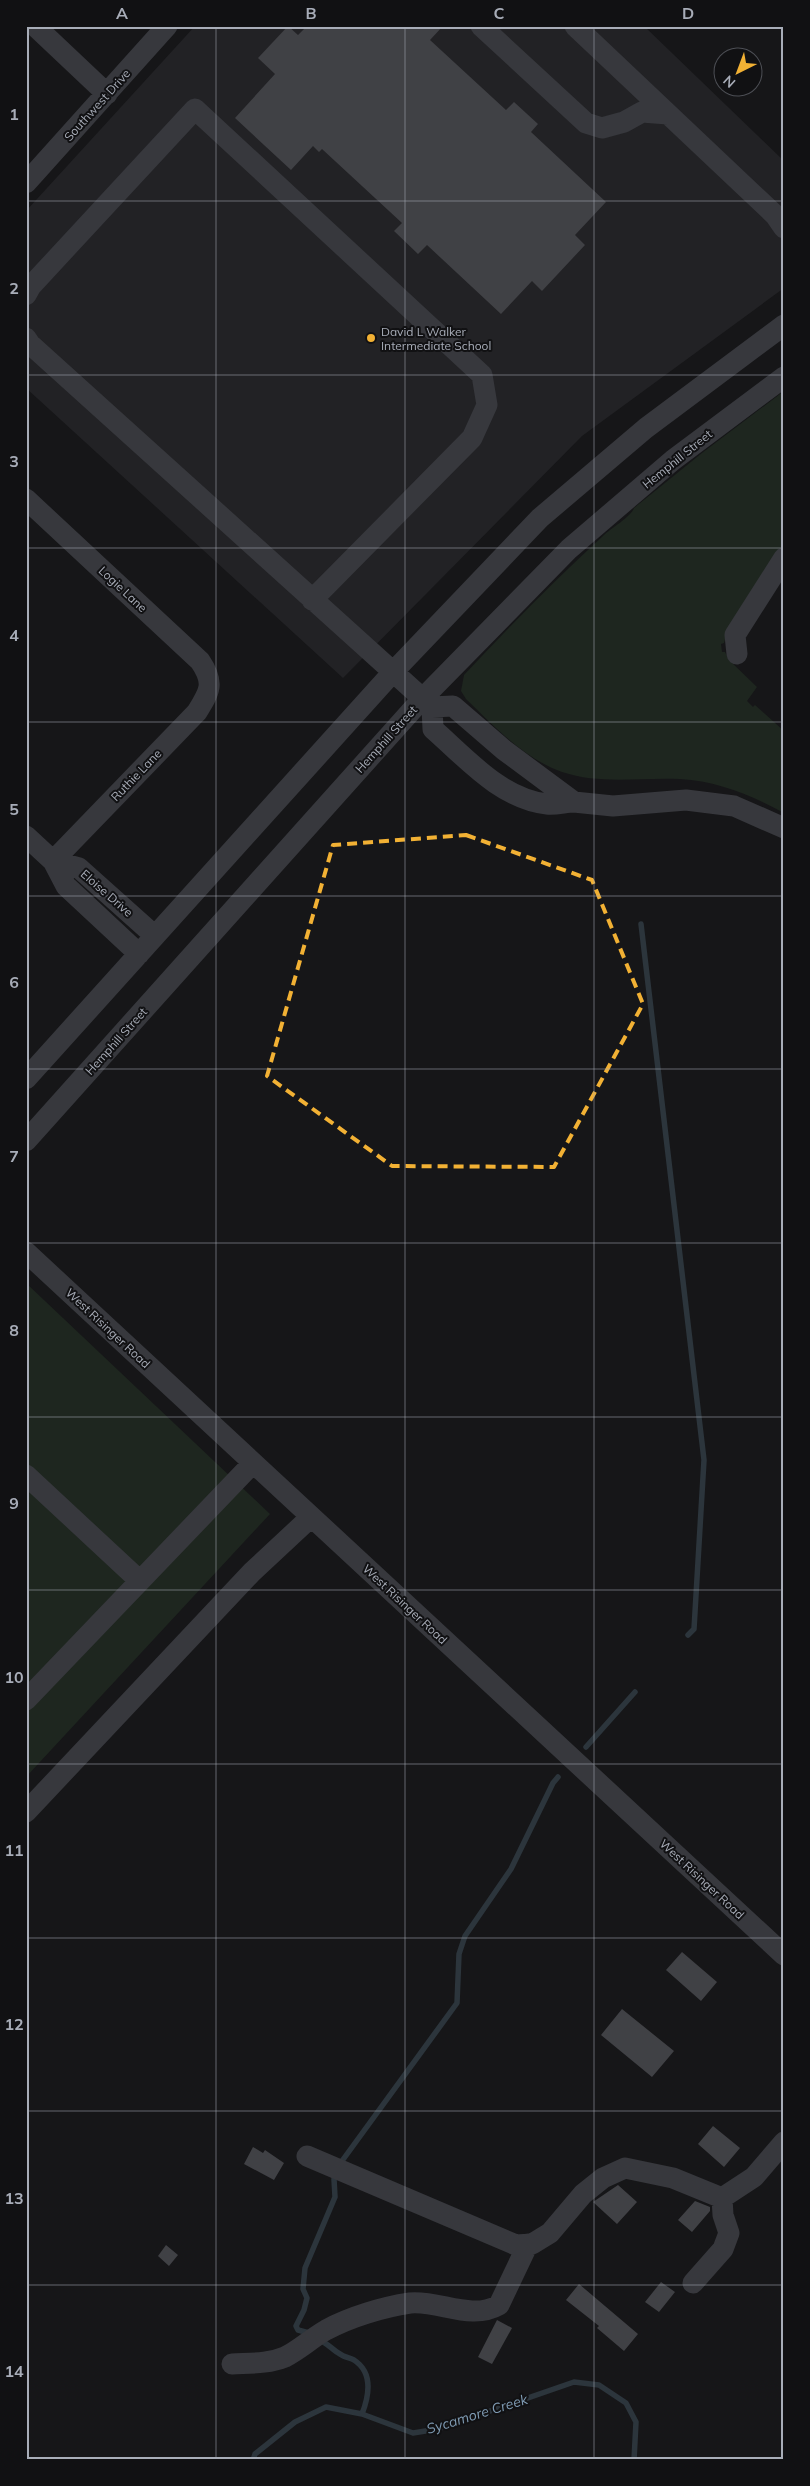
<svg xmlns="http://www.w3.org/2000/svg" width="810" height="2486" font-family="Mulish,sans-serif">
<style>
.built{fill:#222225}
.green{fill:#1e261f}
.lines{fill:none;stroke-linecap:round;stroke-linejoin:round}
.stream{stroke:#2c353c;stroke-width:5.5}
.building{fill:#404145}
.minor{stroke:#37383d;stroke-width:21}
.marked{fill:none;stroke:#f2b134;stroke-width:4;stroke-dasharray:10 6;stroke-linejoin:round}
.grid{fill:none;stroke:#a8adb8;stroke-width:1;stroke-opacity:0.55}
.poi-dot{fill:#f2b134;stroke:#111113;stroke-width:2}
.labels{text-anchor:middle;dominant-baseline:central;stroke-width:4;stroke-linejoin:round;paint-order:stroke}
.street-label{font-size:12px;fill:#a8adb8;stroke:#111113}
.poi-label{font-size:12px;fill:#a8adb8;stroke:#111113;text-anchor:start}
.water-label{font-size:14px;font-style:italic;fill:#7f9bb3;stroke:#111113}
.neatline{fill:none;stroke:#a8adb8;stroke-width:2}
.grid-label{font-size:16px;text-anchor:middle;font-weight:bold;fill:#a8adb8}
</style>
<rect width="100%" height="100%" fill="#161618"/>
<!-- built -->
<path class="built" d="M195 26H644L784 161V288L582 436 343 678 26 388V211Z"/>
<!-- green -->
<path class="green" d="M784 391V543L729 627 724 643 721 644 722 652H725L729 660 757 687 747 701 753 707 755 705 784 731V813C751 795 717 781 680 779 640 777 601 785 562 772 523 758 495 727 466 699L461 691 464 675C509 627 555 580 603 536 611 528 631 517 634 508L702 453Z
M26 1283 270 1514 26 1777Z"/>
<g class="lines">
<!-- stream -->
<path class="stream" d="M641 924 704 1460 694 1629 688 1635
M586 1747 635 1692
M342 2161 457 2003 459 1954 465 1936 511 1869 553 1783 558 1777
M309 2333 298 2330 296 2326 304 2310 307 2298 303 2289 305 2268 335 2197 334 2179
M320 2340C328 2344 333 2350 340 2354 344 2357 350 2358 354 2360 374 2373 369 2396 362 2414
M253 2460 255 2454 295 2422 326 2407 362 2414 413 2433 438 2429 574 2382 599 2385 626 2403 636 2422 634 2460"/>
</g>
<!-- building -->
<path class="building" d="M288 26 298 35 307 26H443L430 40 506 110 514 102 538 124 531 132 606 202 575 235 585 245 542 291 532 281 501 314 427 245 418 254 394 231 402 223 322 149 319 152 313 146 291 170 235 118 275 74 258 58Z
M682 1952 717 1982 701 2001 666 1970Z
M622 2009 674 2051 652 2077 601 2035Z
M713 2126 740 2148 724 2167 698 2144Z
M253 2147 263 2153 265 2150 284 2163 274 2180 244 2164Z
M618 2185 637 2202 617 2224 593 2202Z
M695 2201 710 2207V2211L692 2232 678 2220Z
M166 2245 178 2255 169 2266 158 2256Z
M661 2282 675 2292 659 2312 645 2302Z
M579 2284 638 2334 624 2351 597 2328 599 2326 566 2300Z
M497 2320 512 2328 492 2364 478 2357Z"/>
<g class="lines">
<!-- minor -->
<path class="minor" d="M35 26 107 94
M481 26 586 123 602 128 624 122 642 112 668 114
M575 26 775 215 784 228
M26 183 167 26
M26 295 31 286 195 109 482 375 487 405 472 438 312 600
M26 338 30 344 432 707 433 729C466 758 501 799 547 804 556 805 566 802 574 802L504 750 453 706 432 707
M26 499 200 661C215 683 210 691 197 712L53 861
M737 654 735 635 784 558
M574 802 613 806 686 800 734 806 784 828
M26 836 53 861 66 886 139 954
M53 861 79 868 155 936
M26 1079 393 672 540 518 646 428 784 325
M26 1141 422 699 569 549 673 460 784 377
M26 1252 784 1955
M26 1475 140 1581
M26 1700 253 1463
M26 1812 252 1572 311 1517
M307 2156 516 2245 532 2244 550 2233 583 2194 603 2178 625 2168 673 2178 722 2198 754 2177 784 2142
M693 2283 723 2249 729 2233 723 2215 722 2198
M232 2364C250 2363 268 2364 285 2357 299 2350 312 2338 326 2330 350 2317 383 2307 410 2303 439 2300 471 2321 499 2305L528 2244"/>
</g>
<!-- marked area -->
<path class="marked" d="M466 835 592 880 643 1004 554 1167 392 1166 267 1076 333 845Z"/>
<!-- grid -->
<path class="grid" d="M216 26V2460M405 26V2460M594 26V2460M26 201H784M26 375H784M26 548H784M26 722H784M26 896H784M26 1069H784M26 1243H784M26 1417H784M26 1590H784M26 1764H784M26 1938H784M26 2111H784M26 2285H784"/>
<!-- markers -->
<circle class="poi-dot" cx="371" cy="338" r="5"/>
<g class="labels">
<!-- street labels -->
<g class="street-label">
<text transform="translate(97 105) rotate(-48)">Southwest Drive</text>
<text transform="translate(677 459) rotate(-39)">Hemphill Street</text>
<text transform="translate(123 589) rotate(43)">Logie Lane</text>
<text transform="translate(386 739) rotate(-48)">Hemphill Street</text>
<text transform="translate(136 775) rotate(-46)">Ruthie Lane</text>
<text transform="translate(107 893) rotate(41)">Eloise Drive</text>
<text transform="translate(116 1041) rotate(-48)">Hemphill Street</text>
<text transform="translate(108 1328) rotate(43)">West Risinger Road</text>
<text transform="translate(405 1604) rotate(43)">West Risinger Road</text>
<text transform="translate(702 1879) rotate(43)">West Risinger Road</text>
</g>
<!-- poi labels -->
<g class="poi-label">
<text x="381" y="331">David L Walker<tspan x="381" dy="14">Intermediate School</tspan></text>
</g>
<!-- water labels -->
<g class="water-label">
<text transform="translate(477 2414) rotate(-17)">Sycamore Creek</text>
</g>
</g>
<!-- border -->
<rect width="810" height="2486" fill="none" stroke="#111113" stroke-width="55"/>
<!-- north arrow -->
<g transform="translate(738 72) rotate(222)"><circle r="24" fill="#111113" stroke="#4d4f55"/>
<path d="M0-4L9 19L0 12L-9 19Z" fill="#f2b134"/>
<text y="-8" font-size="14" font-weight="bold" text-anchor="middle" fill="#a8adb8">N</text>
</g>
<rect x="28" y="28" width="754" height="2430" class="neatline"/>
<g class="grid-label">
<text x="122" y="19">A</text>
<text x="311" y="19">B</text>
<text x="499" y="19">C</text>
<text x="688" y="19">D</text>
<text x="14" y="120">1</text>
<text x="14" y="294">2</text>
<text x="14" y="467">3</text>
<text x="14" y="641">4</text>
<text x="14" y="815">5</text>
<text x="14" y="988">6</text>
<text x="14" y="1162">7</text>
<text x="14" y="1336">8</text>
<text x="14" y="1509">9</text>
<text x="14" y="1683">10</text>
<text x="14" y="1856">11</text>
<text x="14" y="2030">12</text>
<text x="14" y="2204">13</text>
<text x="14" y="2377">14</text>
</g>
</svg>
